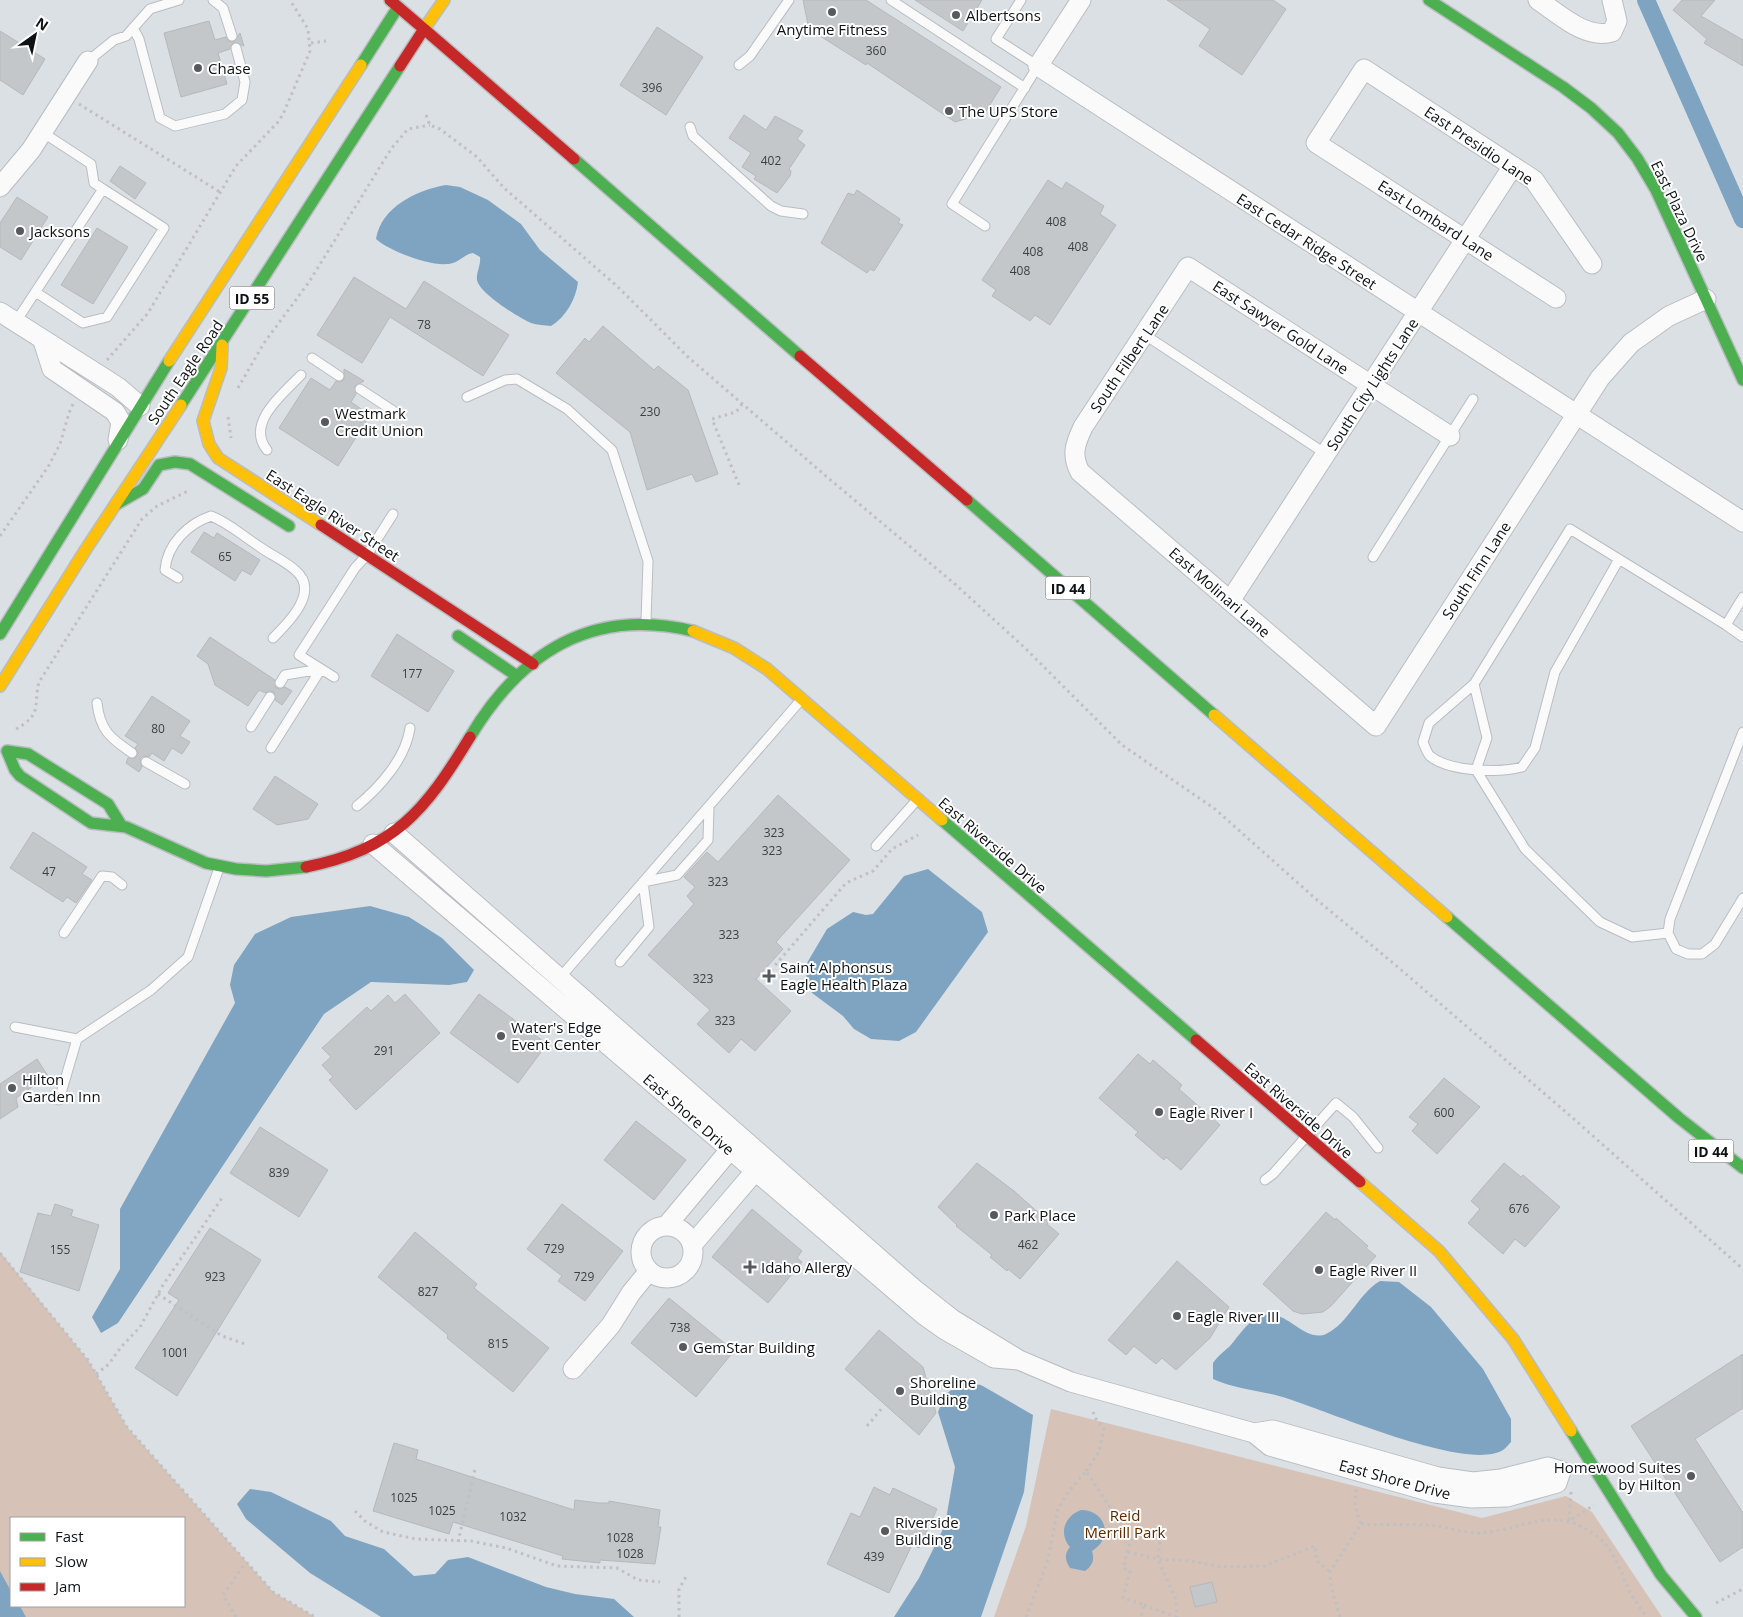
<svg xmlns="http://www.w3.org/2000/svg" width="1743" height="1617" font-family="'Open Sans',sans-serif">
<style>
.green{fill:#d6c2b7}
.water{fill:#7fa4c1}
.lines{fill:none;stroke-linecap:round;stroke-linejoin:round}
.canal{stroke:#7fa4c1;stroke-width:18}
.building{fill:#c3c7ca;stroke:#b5b9bc}
.lane-casing{stroke:#b9bdc1;stroke-width:11}
.street-casing{stroke:#b9bdc1;stroke-width:21}
.fast-casing{stroke:#b9bdc1;stroke-width:14}
.slow-casing{stroke:#b9bdc1;stroke-width:14}
.jam-casing{stroke:#b9bdc1;stroke-width:14}
.path{stroke:#bfc0c1;stroke-width:3;stroke-dasharray:2.5 4;stroke-linecap:butt}
.lane{stroke:#fafafb;stroke-width:9}
.street{stroke:#fafafb;stroke-width:19}
.fast{stroke:#4caf50;stroke-width:11}
.slow{stroke:#ffc107;stroke-width:11}
.jam{stroke:#c62828;stroke-width:11}
.poi-dot{fill:#565a5e;stroke:#fff;stroke-width:2}
.labels{text-anchor:middle;dominant-baseline:central;stroke-width:4;stroke-linejoin:round;paint-order:stroke}
.number-label{font-size:12px;fill:#3c3f42}
.shield{fill:#fff;stroke:#57595b;stroke-width:1}
.shield-label{font-size:14px;font-weight:bold;fill:#0f1215}
.poi-label{font-size:15px;fill:#0f1215;stroke:#fff;text-anchor:start}
.street-label{font-size:15px;fill:#0f1215;stroke:#fff}
.park-label{font-size:15px;fill:#5b2900;stroke:#fff}
</style>
<rect width="100%" height="100%" fill="#dbe0e5"/>
<!-- green -->
<path class="green" d="M0 1252 88 1360 127 1427 273 1592 315 1617H26L20 1606H184V1518H11V1591L0 1571Z
M1051 1409 1482 1518 1566 1496 1592 1512 1662 1617H994L1026 1526Z"/>
<!-- water -->
<path class="water" d="M446 185 460 187 488 200 521 224 540 250 578 282C576 299 566 317 551 326 545 325 537 325 531 323 519 318 479 293 477 280 476 273 481 265 480 257L473 253C465 254 460 261 453 263 435 269 389 251 376 239 381 207 417 190 446 185Z
M928 869 982 912 988 932 916 1032 899 1041 871 1039 854 1029 843 1016 812 993 804 968 827 929 853 912 866 915 873 914 904 876Z
M370 906 409 917 442 938 474 970 467 982 449 985 371 982 324 1014 118 1323 101 1333 92 1317 120 1269V1209L235 1003 230 985 234 965 255 934 291 917Z
M1380 1281 1399 1282 1431 1307 1483 1369 1511 1419V1442C1509 1444 1506 1448 1503 1450 1466 1473 1322 1408 1279 1396 1257 1390 1235 1389 1213 1379V1363C1218 1356 1223 1352 1229 1347 1241 1334 1252 1312 1273 1315 1290 1316 1307 1342 1326 1334 1349 1323 1358 1294 1380 1281Z
M961 1382 981 1385 1033 1415 1024 1492 981 1617H894L919 1578 945 1525 955 1467 938 1412 945 1395Z
M250 1489 271 1492 331 1521 345 1536 384 1549 414 1576 435 1574 448 1560 468 1557 546 1587 575 1594 614 1599 634 1617H381L310 1573 246 1519 237 1504Z
M1081 1510C1106 1510 1114 1538 1092 1551 1095 1560 1092 1566 1085 1571L1070 1568C1065 1560 1064 1554 1070 1547 1058 1533 1065 1516 1081 1510Z
M0 1571 11 1591V1606H20L26 1617H0Z"/>
<g class="lines">
<!-- canal -->
<path class="canal" d="M1646 0 1743 219"/>
</g>
<!-- building -->
<path class="building" d="M803 0H866L1001 87 981 119 976 116 955 122 867 63 866 65 809 29Z
M915 0H982L963 31Z
M1167 0H1273L1286 9 1242 75 1199 46 1210 29Z
M1682 0H1715L1701 16 1743 40V66L1704 43 1707 39 1673 10Z
M209 21 215 40 226 37 228 41 233 42 240 33 244 46 234 42 230 49 218 53 227 84 181 97 164 33Z
M657 27 703 57 666 115 620 85Z
M0 31 45 59 23 95 0 80Z
M744 115 766 130 775 116 803 131 797 139 805 145 789 169 791 171 790 176 777 193 754 179 756 176 742 167 751 153 729 138Z
M120 166 146 183 135 199 110 181Z
M1048 180 1062 189 1066 182 1104 206 1100 214 1116 225 1050 325 1035 315 1030 321 992 296 996 290 982 280Z
M857 190 900 219 898 223 903 225 874 271 870 269 867 273 821 243 848 193 854 195Z
M17 197 48 217 21 260 0 247V223Z
M97 228 128 247 93 304 61 285Z
M354 277 406 309 424 281 509 335 483 376 390 317 362 363 317 335Z
M603 326 654 370 658 366 688 390 718 474 696 482 692 474 647 490 630 432 556 373 585 338 589 342Z
M344 369 364 381 355 386 356 394 351 402 370 415 338 466 279 428 311 378 330 390 336 381 341 382 344 379Z
M204 532 214 538 217 533 260 560 251 575 242 570 235 581 191 552Z
M397 634 454 671 428 712 371 676Z
M210 637 275 680 276 688 280 689 285 687 292 691 282 705 275 700 274 692 270 691 265 693 259 690 248 706 215 685 208 664 197 656Z
M152 696 190 721 180 736 190 742 182 754 172 748 164 761 152 753 149 757 143 756 140 759 142 767 139 772 126 763 128 758H135L138 753 135 748 138 744 125 736Z
M275 776 318 804 308 819 277 825 253 809Z
M778 795 850 860 776 942 783 949 756 979 791 1011 755 1051 741 1039 729 1053 697 1024 710 1010 648 955 694 904 687 896 695 887 684 877 707 852 718 862Z
M33 832 87 867 82 874 92 880 76 903 67 897 63 902 10 868Z
M405 994 440 1033 356 1110 329 1080 333 1077 322 1065 331 1057 322 1048 367 1007 371 1011 388 995 395 1003Z
M479 994 547 1044 518 1083 450 1033Z
M1138 1054 1150 1064 1153 1060 1182 1085 1179 1089 1220 1125 1181 1170 1166 1157 1164 1160 1135 1135 1138 1132 1099 1098Z
M37 1059 48 1076 16 1098 18 1107 0 1119V1084Z
M1444 1078 1480 1107 1437 1154 1412 1131 1418 1124 1409 1117Z
M636 1121 686 1160 654 1200 604 1160Z
M260 1127 328 1170 299 1217 230 1173Z
M977 1163 1014 1191 1049 1222 1047 1224 1059 1234 1020 1279 1008 1269 1007 1271 990 1257 992 1255 956 1226 957 1225 938 1207Z
M1504 1163 1521 1177 1523 1175 1560 1207 1525 1247 1515 1239 1503 1254 1468 1223 1480 1209 1471 1201Z
M55 1204 73 1210 71 1216 99 1225 79 1291 20 1272 38 1213 51 1216Z
M562 1204 623 1251 585 1301 558 1281 562 1276 527 1249Z
M752 1209 802 1251 797 1258 802 1262 768 1303 712 1257Z
M1326 1212 1335 1220 1336 1218 1368 1246 1366 1248 1376 1256 1331 1306 1323 1312 1302 1314 1293 1311 1263 1284Z
M210 1228 261 1260 177 1396 135 1368 179 1300 168 1293Z
M415 1232 477 1284 474 1288 549 1348 513 1392 447 1338 448 1335 378 1277Z
M1177 1261 1229 1307 1210 1338 1176 1370 1162 1358 1156 1364 1134 1346 1126 1355 1108 1340Z
M669 1298 734 1351 696 1397 631 1343Z
M879 1330 923 1367 936 1413 919 1435 845 1369Z
M1743 1354V1408L1695 1439 1743 1513V1547L1720 1562 1631 1426Z
M394 1443 418 1450 416 1459 574 1510 575 1500 599 1503H609V1501L660 1510 658 1527H661L655 1564 600 1560V1563L562 1559 563 1556 453 1522 449 1534 373 1511Z
M874 1487 890 1495 893 1488 937 1509 919 1548 912 1545 889 1593 827 1564 851 1513 860 1517Z
M1212 1582 1217 1602 1195 1607 1190 1587Z"/>
<g class="lines">
<defs>
<path id="lane" d="M213 0 223 8 232 36
M891 0 1025 88
M133 28 139 39 160 118 175 126 225 114 242 100 245 82 236 48
M88 61 114 40 126 36 150 9 179 0
M739 65 750 56 789 0
M690 127 693 136 771 206 781 211 803 214
M985 226 952 204 1038 66 996 39 1021 0
M37 293 83 323 107 317 164 228 103 189
M15 323 103 189 94 183 91 164 42 132
M1145 335 1326 454
M312 358 339 376
M360 389 398 414
M467 397 505 380 517 379 567 409 612 450 648 561 646 621
M267 450C245 423 284 393 301 375
M1373 557 1473 399
M1618 561 1555 672 1535 748 1522 767C1500 773 1449 772 1430 756 1427 753 1425 747 1423 742L1429 723 1474 684 1570 529 1726 625 1743 597
M178 578 165 570C167 544 188 524 211 516 229 523 243 536 260 547 271 555 285 561 295 570 321 591 288 623 273 638
M1726 625 1743 637
M334 677 299 655 355 568 367 555 393 514
M280 683 285 675 321 669
M1474 684 1487 738 1476 770 1525 849 1600 922 1632 937 1668 933
M97 703C100 730 110 738 132 753
M251 727 270 697
M1743 732 1670 919 1668 933 1676 949 1688 954H1702L1715 944 1743 898
M271 748 321 669
M146 762 185 784
M357 806C380 787 406 758 410 728
M876 846 916 801
M64 933 102 876 112 877 122 885
M620 962 649 927 643 882 677 875 708 840 709 807
M558 980 800 701
M15 1027 77 1039
M59 1100 77 1039 151 990 188 957 219 868
M1265 1180 1273 1174 1336 1103 1353 1117 1378 1148"/>
<path id="street" d="M1081 0 1038 66 1743 522
M1538 0C1559 14 1586 40 1612 32L1617 21 1612 0
M0 187 31 150 88 61
M1556 298 1316 143 1364 69 1534 180 1592 264
M0 312 118 387 140 406
M43 341 52 369 115 412 121 422 118 440
M1450 436 1188 267 1083 427C1075 444 1071 455 1080 472L1376 726 1600 378 1631 343 1669 316 1706 299
M1230 601 1513 166
M373 844 924 1315 945 1330 994 1358 1019 1360 952 1319 914 1289 394 833
M667 1225 739 1139
M641 1252a26 26 0 1 1 52 0a26 26 0 1 1-52 0Z
M692 1245 763 1162
M1019 1360 1071 1382 1254 1433 1270 1446 1435 1493 1472 1498 1507 1497 1557 1483 1561 1471 1548 1467 1501 1479 1473 1482 1438 1477 1273 1430 1254 1433
M573 1369 611 1325 631 1293 649 1271"/>
<path id="fast" d="M1429 0 1563 87 1591 108 1618 133 1637 158 1656 190 1743 380
M361 65 398 7
M574 159 800 356
M181 405 400 66
M967 500 1214 715
M115 505 143 489 159 465 175 462 190 464 289 526
M0 634 169 361
M458 636 517 676
M470 737C521 652 592 607 693 631
M942 820 1196 1040
M121 825 108 804 28 754 7 751 15 770 20 776 91 823 126 827 206 863 236 869 266 871 306 867
M1447 917 1679 1118 1743 1168
M1571 1431 1661 1575 1696 1617"/>
<path id="slow" d="M424 29 444 0
M222 345 221 368 203 421 209 444 218 458 321 525
M169 361 361 65
M693 631 734 648 767 669 942 820
M0 686 86 549 181 405
M1214 715 1447 917
M1360 1182 1439 1251 1513 1339 1571 1431"/>
<path id="jam" d="M390 0 424 29
M400 66 424 29 574 159
M800 356 967 500
M321 525 533 664
M306 867C395 849 425 811 470 737
M1196 1040 1360 1182"/>
</defs>
<!-- lane casing -->
<use href="#lane" class="lane-casing"/>
<!-- street casing -->
<use href="#street" class="street-casing"/>
<!-- fast casing -->
<use href="#fast" class="fast-casing"/>
<!-- slow casing -->
<use href="#slow" class="slow-casing"/>
<!-- jam casing -->
<use href="#jam" class="jam-casing"/>
<!-- path -->
<path class="path" d="M311 43 326 41
M79 104 220 192
M426 115 430 125 440 129 477 157 504 188 617 286 688 357 827 477 956 585 1025 648 1122 745 1215 809 1317 900 1399 968 1575 1120 1743 1269
M107 360 148 313 236 166 279 121 284 112 310 51 308 29 290 0
M238 388 264 343 309 282 391 149 408 129 430 125
M228 417 231 438
M739 485 712 419 736 412 742 404
M0 536 48 467 60 444 69 413 74 402
M16 729C43 714 33 706 39 682L142 519 157 506 190 490
M771 970 846 883 873 871 892 849 918 835
M0 1253 88 1360 127 1427 273 1592 315 1617
M158 1294 222 1336 248 1345
M96 1374 109 1364 121 1347 140 1327 163 1285 222 1198
M867 1426 883 1407
M1086 1471 1099 1452 1104 1428 1097 1421 1093 1412
M1571 1492 1569 1521 1594 1505
M355 1511 365 1521 383 1532 416 1539 471 1541 506 1548 557 1566 617 1568 638 1580 660 1582
M1361 1524C1383 1525 1404 1524 1426 1525 1443 1525 1461 1533 1478 1533 1525 1531 1553 1502 1598 1537 1615 1550 1621 1574 1630 1592 1635 1601 1641 1609 1647 1617
M1161 1529 1158 1559 1176 1600 1177 1617
M458 1542 475 1469
M1128 1552 1158 1559 1192 1561 1221 1567 1265 1566 1315 1546 1316 1560 1330 1572
M1716 1603 1743 1589
M1144 1605 1176 1617
M236 1617 223 1595 246 1562
M679 1617V1589L686 1577
M1026 1617 1047 1563 1058 1509 1069 1491 1086 1471 1131 1539 1123 1568 1130 1571 1123 1598 1144 1605 1141 1617
M1340 1617 1331 1586 1330 1572 1361 1524C1356 1511 1353 1502 1357 1488"/>
<!-- lane -->
<use href="#lane" class="lane"/>
<!-- street -->
<use href="#street" class="street"/>
<!-- fast -->
<use href="#fast" class="fast"/>
<!-- slow -->
<use href="#slow" class="slow"/>
<!-- jam -->
<use href="#jam" class="jam"/>
</g>
<!-- markers -->
<g class="poi-dot">
<circle cx="832" cy="12" r="5"/>
<circle cx="956" cy="15" r="5"/>
<circle cx="198" cy="68" r="5"/>
<circle cx="949" cy="111" r="5"/>
<circle cx="20" cy="231" r="5"/>
<circle cx="325" cy="422" r="5"/>
<path d="M766.5 968.5h5v5h5v5h-5v5h-5v-5h-5v-5h5z"/>
<circle cx="501" cy="1036" r="5"/>
<circle cx="12" cy="1088" r="5"/>
<circle cx="1159" cy="1112" r="5"/>
<circle cx="994" cy="1215" r="5"/>
<path d="M747.5 1259.5h5v5h5v5h-5v5h-5v-5h-5v-5h5z"/>
<circle cx="1319" cy="1270" r="5"/>
<circle cx="1177" cy="1316" r="5"/>
<circle cx="683" cy="1347" r="5"/>
<circle cx="900" cy="1391" r="5"/>
<circle cx="1691" cy="1476" r="5"/>
<circle cx="885" cy="1531" r="5"/>
</g>
<g class="labels">
<!-- number labels -->
<g class="number-label">
<text x="876" y="50">360</text>
<text x="652" y="87">396</text>
<text x="771" y="160">402</text>
<text x="1056" y="221">408</text>
<text x="1078" y="246">408</text>
<text x="1033" y="251">408</text>
<text x="1020" y="270">408</text>
<text x="424" y="324">78</text>
<text x="650" y="411">230</text>
<text x="225" y="556">65</text>
<text x="412" y="673">177</text>
<text x="158" y="728">80</text>
<text x="774" y="832">323</text>
<text x="772" y="850">323</text>
<text x="49" y="871">47</text>
<text x="718" y="881">323</text>
<text x="729" y="934">323</text>
<text x="703" y="978">323</text>
<text x="725" y="1020">323</text>
<text x="384" y="1050">291</text>
<text x="1444" y="1112">600</text>
<text x="279" y="1172">839</text>
<text x="1519" y="1208">676</text>
<text x="1028" y="1244">462</text>
<text x="554" y="1248">729</text>
<text x="60" y="1249">155</text>
<text x="215" y="1276">923</text>
<text x="584" y="1276">729</text>
<text x="428" y="1291">827</text>
<text x="680" y="1327">738</text>
<text x="498" y="1343">815</text>
<text x="175" y="1352">1001</text>
<text x="404" y="1497">1025</text>
<text x="442" y="1510">1025</text>
<text x="513" y="1516">1032</text>
<text x="620" y="1537">1028</text>
<text x="630" y="1553">1028</text>
<text x="874" y="1556">439</text>
</g>
<!-- shield labels -->
<g class="shield">
<rect x="229.5" y="286.5" width="45" height="23" rx="4"/>
<rect x="1045.5" y="576.5" width="45" height="23" rx="4"/>
<rect x="1688.5" y="1139.5" width="45" height="23" rx="4"/>
</g>
<g class="shield-label">
<text x="252" y="298">ID 55</text>
<text x="1068" y="588">ID 44</text>
<text x="1711" y="1151">ID 44</text>
</g>
<!-- poi labels -->
<g class="poi-label">
<text x="966" y="15">Albertsons</text>
<text x="832" y="29" text-anchor="middle">Anytime Fitness</text>
<text x="208" y="68">Chase</text>
<text x="959" y="111">The UPS Store</text>
<text x="30" y="231">Jacksons</text>
<text x="335" y="413">Westmark<tspan x="335" dy="17">Credit Union</tspan></text>
<text x="780" y="967">Saint Alphonsus<tspan x="780" dy="17">Eagle Health Plaza</tspan></text>
<text x="511" y="1027">Water's Edge<tspan x="511" dy="17">Event Center</tspan></text>
<text x="22" y="1079">Hilton<tspan x="22" dy="17">Garden Inn</tspan></text>
<text x="1169" y="1112">Eagle River I</text>
<text x="1004" y="1215">Park Place</text>
<text x="761" y="1267">Idaho Allergy</text>
<text x="1329" y="1270">Eagle River II</text>
<text x="1187" y="1316">Eagle River III</text>
<text x="693" y="1347">GemStar Building</text>
<text x="910" y="1382">Shoreline<tspan x="910" dy="17">Building</tspan></text>
<text x="1681" y="1467" text-anchor="end">Homewood Suites<tspan x="1681" dy="17">by Hilton</tspan></text>
<text x="895" y="1522">Riverside<tspan x="895" dy="17">Building</tspan></text>
</g>
<!-- street labels -->
<g class="street-label">
<text transform="translate(1479 145) rotate(34)">East Presidio Lane</text>
<text transform="translate(1680 211) rotate(64)">East Plaza Drive</text>
<text transform="translate(1436 220) rotate(33)">East Lombard Lane</text>
<text transform="translate(1307 241) rotate(33)">East Cedar Ridge Street</text>
<text transform="translate(1281 327) rotate(33)">East Sawyer Gold Lane</text>
<text transform="translate(1129 358) rotate(-56)">South Filbert Lane</text>
<text transform="translate(185 372) rotate(-56)">South Eagle Road</text>
<text transform="translate(1372 384) rotate(-57)">South City Lights Lane</text>
<text transform="translate(333 515) rotate(33)">East Eagle River Street</text>
<text transform="translate(1476 570) rotate(-57)">South Finn Lane</text>
<text transform="translate(1220 592) rotate(41)">East Molinari Lane</text>
<text transform="translate(993 845) rotate(41)">East Riverside Drive</text>
<text transform="translate(1299 1110) rotate(41)">East Riverside Drive</text>
<text transform="translate(689 1114) rotate(41)">East Shore Drive</text>
<text transform="translate(1395 1479) rotate(15)">East Shore Drive</text>
</g>
<!-- park labels -->
<g class="park-label">
<text x="1125" y="1515">Reid<tspan x="1125" dy="17">Merrill Park</tspan></text>
</g>
</g>
<!-- legend -->
<rect x="10" y="1517" width="175" height="90" fill="#ffffff" stroke="#9fa0a1"/>
<rect x="20" y="1533" width="25" height="8" fill="#4caf50" stroke="#9fa0a1"/>
<text x="55" y="1542" font-size="15" fill="#0f1215">Fast</text>
<rect x="20" y="1558" width="25" height="8" fill="#ffc107" stroke="#9fa0a1"/>
<text x="55" y="1567" font-size="15" fill="#0f1215">Slow</text>
<rect x="20" y="1583" width="25" height="8" fill="#c62828" stroke="#9fa0a1"/>
<text x="55" y="1592" font-size="15" fill="#0f1215">Jam</text>
<!-- north arrow -->
<g transform="translate(35 35) rotate(33)" stroke="#ffffff" stroke-width="4" paint-order="stroke">
<path d="M0-4L9 19L0 12L-9 19Z" fill="#0f1215"/>
<text y="-8" font-size="14" font-weight="bold" text-anchor="middle" fill="#0f1215">N</text>
</g>
</svg>
